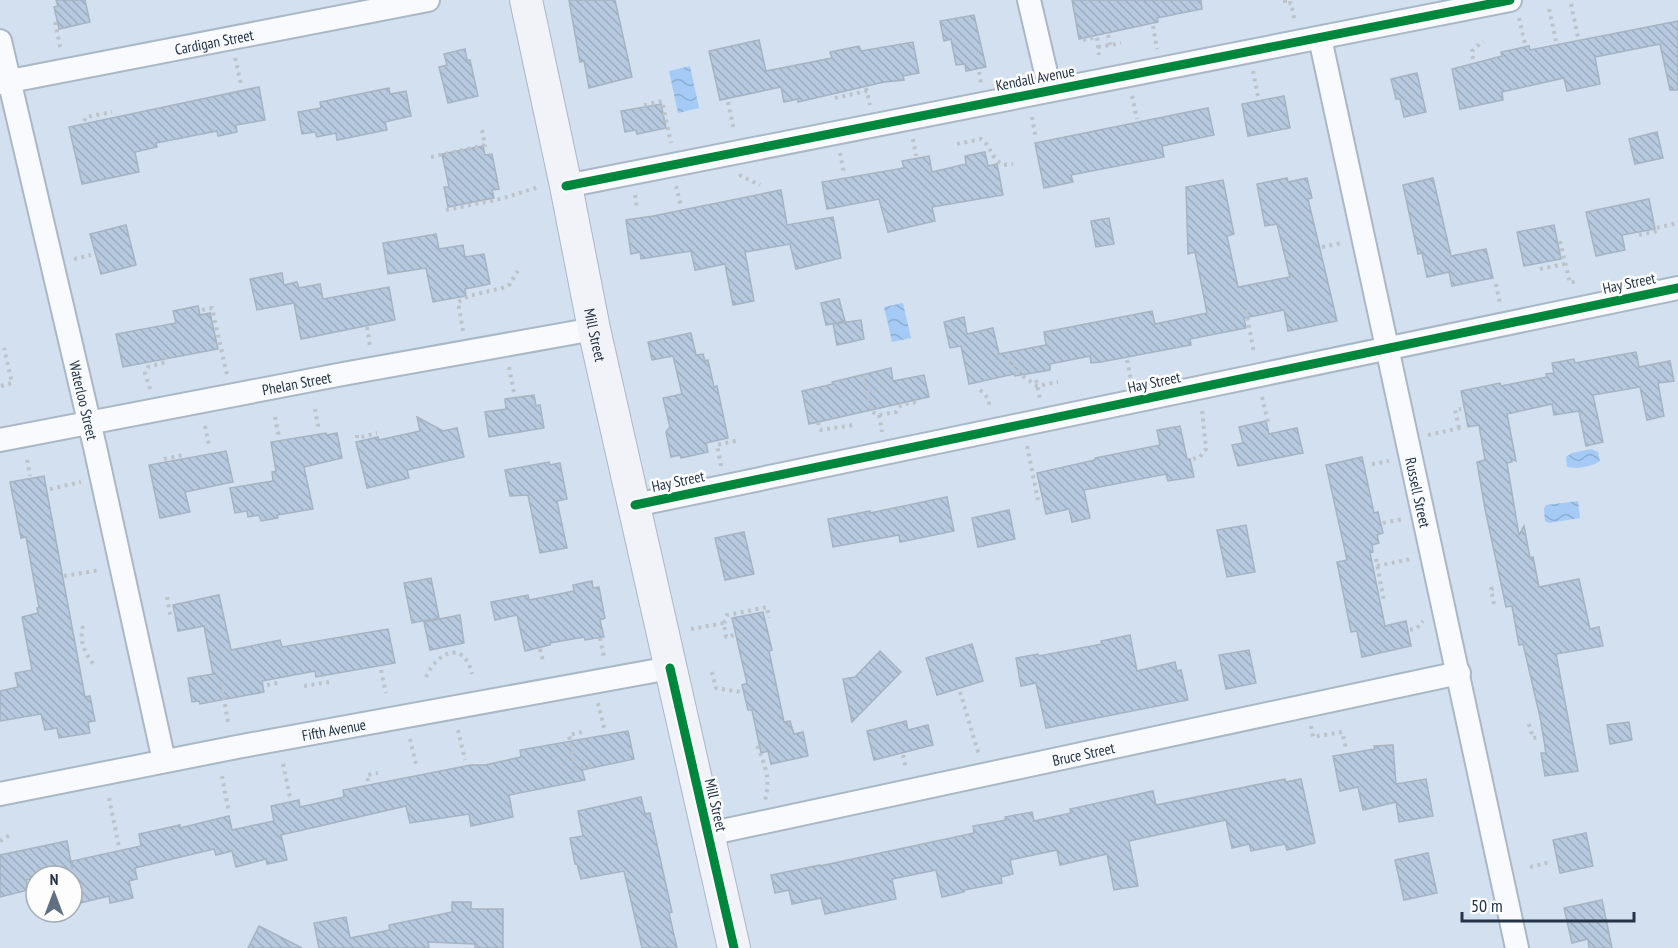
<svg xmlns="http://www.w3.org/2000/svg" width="1678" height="948" font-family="'PT Sans Narrow',sans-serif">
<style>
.water{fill:url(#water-waves)}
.building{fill:url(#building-back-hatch);stroke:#a5b3c2;stroke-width:1.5}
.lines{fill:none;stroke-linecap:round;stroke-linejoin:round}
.minor-casing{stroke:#aab7c6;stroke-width:26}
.secondary-casing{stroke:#aab7c6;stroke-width:34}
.path{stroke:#bcc3ca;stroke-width:4;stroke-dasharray:3 4.5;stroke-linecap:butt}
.minor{stroke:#f8fafd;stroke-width:22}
.secondary{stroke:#f2f3f8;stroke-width:32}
.cycleway-casing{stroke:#fdfdfd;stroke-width:13}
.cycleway{stroke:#00873e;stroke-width:9}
.labels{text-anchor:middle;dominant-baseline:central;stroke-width:5;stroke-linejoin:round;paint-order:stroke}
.street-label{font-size:15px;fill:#243446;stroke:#fdfdfd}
</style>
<defs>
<pattern id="water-waves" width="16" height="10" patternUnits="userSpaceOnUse" patternTransform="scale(1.5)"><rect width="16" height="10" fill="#a4caf5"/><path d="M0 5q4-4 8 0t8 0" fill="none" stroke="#8daed3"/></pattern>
<pattern id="building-back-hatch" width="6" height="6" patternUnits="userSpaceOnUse" patternTransform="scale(1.5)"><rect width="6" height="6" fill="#b6c9de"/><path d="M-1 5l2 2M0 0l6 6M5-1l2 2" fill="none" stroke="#9cadc0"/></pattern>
</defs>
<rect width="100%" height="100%" fill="#d3e0ef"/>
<!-- water -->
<path class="water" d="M690 66 699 108 678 113 669 71Z
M903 303 911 338 892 342 884 307Z
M1591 449 1598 452 1600 461C1591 467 1578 469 1567 467L1566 457 1572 453Z
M1578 501 1580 518 1549 523 1545 521 1544 509 1546 505Z"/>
<!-- building -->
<path class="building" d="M56 0H85L90 22 59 29 54 7 58 6Z
M569 0H615L632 77 589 88 584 61 580 62Z
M1072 0H1201L1202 9 1157 18 1158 22 1079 39Z
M974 15 986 67 966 71 965 64 956 65 951 39 944 41 940 21Z
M1678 21V90H1670L1660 44 1595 57 1600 84 1567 91 1564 78 1502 92 1503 100 1460 109 1452 69 1502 56 1501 52 1529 46 1530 50Z
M759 40 766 71 832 58 830 52 859 46 861 51 913 42 919 73 903 76 904 80 884 82 798 102V99L784 102 781 87 720 100 709 51Z
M465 49 467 60H470L478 96 448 103 439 67 447 65 444 54Z
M1417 73 1426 112 1404 117 1400 99H1396L1391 79Z
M259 87 265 120 236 125 237 132 218 136 217 131 156 143 157 147 135 152 139 172 82 184 69 127Z
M389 88 390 94 406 91 411 116 385 122 387 130 337 140 336 133 317 137 315 132 302 134 298 112 321 108 320 102Z
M1284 96 1290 128 1248 136 1242 104Z
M661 104 666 128 637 134 636 130 625 132 621 111Z
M1208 108 1214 135 1162 146 1164 157 1071 175 1073 182 1044 188 1035 143Z
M1657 132 1663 158 1635 164 1629 139Z
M483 146 485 155 492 154 499 189 492 190 494 198 448 207 444 187H449L442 154Z
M985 152 988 166 997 164 1003 195 932 207 935 221 888 232 879 199 827 209 822 182 904 168 902 161 929 156 932 172 966 164 965 156Z
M1287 178 1288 182 1307 178 1312 198 1308 199 1337 321 1288 331 1284 310 1244 318 1246 328 1190 339 1191 345 1101 362 1091 363 1090 356 1050 364V370L1015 376 1014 374 969 384 961 346 950 348 944 322 964 317 967 334 993 328 999 354 1046 345 1044 332 1152 311 1155 324 1207 313 1195 252 1188 254 1186 187 1223 180 1234 234 1227 236 1238 287 1290 277 1277 224 1265 226 1257 184Z
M1433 178 1451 256 1486 249 1493 278 1452 286 1449 272 1427 277 1422 253 1418 254 1403 185Z
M781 190 787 225 833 217 841 258 796 269 790 244 745 252 754 301 733 305 725 264 695 270 691 251 641 259 640 252 631 254 626 220 653 216Z
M1649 199 1655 229 1622 235 1625 250 1596 256 1586 212Z
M1109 218 1114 244 1096 247 1091 221Z
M126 225 136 265 101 274 90 234Z
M1554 225 1561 259 1524 266 1517 232Z
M436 234 439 249 463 245 465 257 484 254 490 284 465 289 466 296 433 302 426 268 388 274 383 243Z
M282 273 284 285 297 282 299 288 320 284 323 299 389 287 395 320 301 339 294 303 257 310 250 279Z
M839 299 845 321 826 325 821 303Z
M198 306 200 315 210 313 218 349 123 367 116 334 176 323 173 311Z
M861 320 864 339 837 345 833 324Z
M691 333 696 355 703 354 705 361 708 360 714 387 717 386 728 438 706 443 708 452 681 458 680 455 671 457 666 432 670 427 663 398 682 394 673 356 652 360 648 342Z
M1636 352 1639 367 1670 361 1674 381 1658 383 1664 416 1647 420 1640 387 1593 395 1603 442 1586 446 1579 411 1554 415 1552 404 1507 414 1516 461 1511 459 1512 462 1507 463 1519 535 1524 526 1530 558 1533 557 1539 587 1579 579 1590 629 1599 627 1603 646 1556 654 1578 771 1545 776 1541 753H1546L1540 717 1523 644 1519 645 1512 606 1506 607 1485 509 1477 462 1485 460 1479 425 1468 427 1461 391 1500 383 1501 386 1547 377 1546 374 1554 373 1552 363 1574 359 1575 363Z
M891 368 893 381 924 375 929 397 809 424 802 391 833 384 832 382Z
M534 395 536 406 540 405 544 428 489 437 485 412 506 409 505 399Z
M417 417 443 431 457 428 464 457 407 470 409 478 367 488 356 442 378 437 379 440 420 431Z
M1266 421 1269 434 1297 428 1303 453 1238 466 1232 445 1243 443 1239 427Z
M1180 426 1187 459H1190L1194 477 1168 481 1166 474 1084 490 1090 518 1072 522 1069 509 1046 514 1037 473 1095 460V458L1160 445 1157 430Z
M326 433 327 435 337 433 342 458 304 467 313 509 277 515 278 518 261 521 259 515 248 517 247 511 235 513 230 488 273 481 272 472 276 471 271 442Z
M226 451 233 482 185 492 190 512 160 518 149 465Z
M1362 457 1374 513 1378 512 1383 533 1377 535 1379 543 1372 545 1373 552 1370 553 1385 626 1406 621 1411 646 1362 657 1357 631 1351 632 1337 562 1347 560 1326 465Z
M549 462 550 465 560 463 567 499 557 501 567 548 540 553 528 495 510 496 505 470Z
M44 476 85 697 90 696 95 721 88 722 90 733 59 738 57 728 45 730 41 714 0 721V691L18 687 15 673 32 670 22 617 38 613 37 608H39L26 537 21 538 10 482Z
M947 497 954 531 900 542 899 535 833 547 828 519 870 511V513Z
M1009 510 1015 539 978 547 972 518Z
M1246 525 1255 572 1227 577 1217 530Z
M744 532 754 574 725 580 715 538Z
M431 578 439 618 412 623 404 583Z
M592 581 593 588 599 587 605 618 600 620 604 637 585 640 584 637 550 643V645L525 651 517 615 495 620 491 602 528 595 529 600 574 591 573 585Z
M219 595 231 650 280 640 282 647 388 629 395 663 316 677 315 671 262 681 264 692 200 704 199 701 192 702 188 678 213 674 204 626 178 631 173 605Z
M763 612 772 650 769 651 784 722 790 721 794 734 803 732 808 756 771 764 768 751 761 753 752 710H748L742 685 747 683 732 618Z
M460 615 464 643 430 650 424 622Z
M1130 635 1137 671 1175 662 1177 671 1181 670 1188 700 1046 728 1036 683 1021 686 1016 658 1038 654 1039 656 1102 644 1101 641Z
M972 644 983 681 937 695 926 658Z
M1249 650 1256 683 1226 689 1219 655Z
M880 651 901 672 852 722 843 679 855 677Z
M906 721 908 730 928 725 933 745 874 760 867 731Z
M1629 722 1632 740 1610 744 1607 725Z
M628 731 634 759 582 770 585 780 509 795 513 817 471 826 469 814 410 823 406 806 281 835 287 860 267 864 266 859 236 867 232 851 216 855 214 849 135 868 137 879 129 881 133 898 110 903 109 896 76 904 72 886V876H36V878L26 880 28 890 0 897V855L67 841 72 868V861L141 846 139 834 180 825V828L229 816 232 830 274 821 271 806 299 800 300 807 344 797 343 790 471 765H485L521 757 520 750Z
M1393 745 1396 784 1426 779 1433 816 1399 822 1396 802 1363 810 1358 787 1340 791 1333 756 1375 749 1374 746Z
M1285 779 1286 782 1301 779 1315 843 1287 850 1285 844 1251 851 1249 844 1232 848 1226 820 1129 841 1138 886 1114 890 1107 854 1060 865 1057 850 1010 860 1013 874 1001 877 1002 883 964 890V892L942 897 936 870 892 879 896 899 825 914 821 898 792 904 789 890 775 893 771 875 820 865V866L974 833 973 826 1006 820 1005 817 1032 812 1034 821 1071 813 1070 809 1153 791 1156 805Z
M641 797 645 814 650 813 672 912 669 913 677 948H642L624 871 581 879 577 864H575L570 838 583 836 578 811Z
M1586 833 1593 866 1560 873 1553 840Z
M1428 853 1437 893 1404 900 1395 860Z
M1602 900 1612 948H1589L1588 939 1572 943 1564 908Z
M452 902H471V909H503V948H475V944L428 942 429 948H319L314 923 346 917 350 938 390 930 389 925 452 912Z
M259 926 302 948H248Z"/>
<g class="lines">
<defs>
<g id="minor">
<path d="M1029 0 1050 90"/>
<path id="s1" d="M1320 38 1517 948"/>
<path id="s2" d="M0 41 95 447 164 761"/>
<path id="s3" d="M0 83 428 0"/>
<path d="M566 186 1510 0"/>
<path id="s4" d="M0 440 343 374 594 329"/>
<path d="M635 505 1678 288"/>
<path id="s5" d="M0 794 237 747 670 668"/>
<path id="s6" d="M708 834 1459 673"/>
</g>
<g id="secondary">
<path id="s7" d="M526 0 566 186 594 329 734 948"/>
</g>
</defs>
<!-- minor casing -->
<use href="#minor" class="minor-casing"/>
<!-- secondary casing -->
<use href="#secondary" class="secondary-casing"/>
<!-- path -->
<path class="path" d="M1285 0V4L1291 3 1295 22
M1571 4 1578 37
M1549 9 1556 41
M1519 18 1525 44
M55 22 61 51
M1153 26 1157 49
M1108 35 1110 45
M1083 40 1097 37 1099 55
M1098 47 1121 43
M235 58 241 84
M1473 59 1472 51 1483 41
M1253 71 1258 97
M979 72 981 83
M866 88 870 105
M1132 96 1137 119
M835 98 867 91
M728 102 734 131
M644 105 662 101 671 143
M1032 117 1036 139
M84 121 86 117 112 112
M913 139 916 156
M957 144 981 139C993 148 988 155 1003 165L1013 164
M840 153 844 173
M431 157 485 145 482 130
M740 174 741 176 760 185
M676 186 681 206
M635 195 637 209
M446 210 500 199 539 187
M1639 235 1657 231 1656 228 1678 223
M1560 241 1570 283 1577 281
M1322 247 1342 243
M74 259 91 255
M1540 269 1565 264
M1496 284 1500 304
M202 310 212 308 227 375
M1246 310 1254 353
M367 327 370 347
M463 331 458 302 469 296 506 287 510 284 520 267
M1008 359 1024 377 1037 386 1058 382
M1127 360 1131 380
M509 367 514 393
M864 376 872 412 879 415 896 412 901 405 917 402
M1036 380 1040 399
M1 386 12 383 4 348
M150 389 145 373 148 367 166 362 164 350
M980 390 988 398 990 409
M1262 397 1268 422
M315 409 319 430
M879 415 882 432
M275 417 279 437
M818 422 819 428 821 430 854 425
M205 426 209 445
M1459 428 1455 410 1461 409
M357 435V438L377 433
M1428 435 1465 427
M1027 446 1038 500
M164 459 183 455
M1193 459 1200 457 1206 449 1202 410
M27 460 30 476
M1372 464 1389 461
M721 466 717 445 739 440
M50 489 81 482
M1383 523 1403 519
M1376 559 1384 601
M1377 566 1411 559
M64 576 99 570
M167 597 171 619
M1494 604 1491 589 1498 587
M724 623 727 615 767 607 769 618
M83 626C79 642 85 653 94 665
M691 629 724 623 726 637 734 635
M1410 630 1417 628 1423 621
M600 638 604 658
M540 649 543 661
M381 670 386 693
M712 672 716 688 741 692
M426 677C437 652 464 639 472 674
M221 682 228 722
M267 685 281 682
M304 686 329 682
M960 692 979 755
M598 703 605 732
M1529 724 1533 738 1540 737
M1311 726 1313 737 1342 732 1346 748
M458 730 465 760
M582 732 569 735 575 768 594 765
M410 739 417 768
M757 746C765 764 771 780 765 800
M903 755 906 769
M283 764 290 797
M222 776 229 813
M368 781 367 775 378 773
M109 798 119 847
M0 841 10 835
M1530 867 1550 862"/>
<!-- minor -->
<use href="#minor" class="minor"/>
<!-- secondary -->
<use href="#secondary" class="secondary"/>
<defs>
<path id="cycleway" d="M566 186 1510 0
M635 505 1678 288
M670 668 734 948"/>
</defs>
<!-- cycleway casing -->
<use href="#cycleway" class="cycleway-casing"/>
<!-- cycleway -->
<use href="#cycleway" class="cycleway"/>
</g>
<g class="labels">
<!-- street labels -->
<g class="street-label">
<text stroke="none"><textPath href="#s3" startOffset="218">Cardigan Street</textPath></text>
<text transform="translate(1035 78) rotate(-11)">Kendall Avenue</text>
<text transform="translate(1629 283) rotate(-12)">Hay Street</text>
<text stroke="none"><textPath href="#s7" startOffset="342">Mill Street</textPath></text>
<text transform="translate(1154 382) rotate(-12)">Hay Street</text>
<text stroke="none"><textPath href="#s4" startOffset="302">Phelan Street</textPath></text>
<text stroke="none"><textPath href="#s2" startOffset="369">Waterloo Street</textPath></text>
<text transform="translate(678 481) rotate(-12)">Hay Street</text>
<text stroke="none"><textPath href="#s1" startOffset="465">Russell Street</textPath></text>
<text stroke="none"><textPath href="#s5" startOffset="340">Fifth Avenue</textPath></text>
<text stroke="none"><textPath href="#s6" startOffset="384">Bruce Street</textPath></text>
<text transform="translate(716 805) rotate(77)">Mill Street</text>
</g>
</g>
<!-- north arrow -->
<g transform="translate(54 894)"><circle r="28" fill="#fdfdfd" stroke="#a6adb4" stroke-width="1.5"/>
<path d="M0-4.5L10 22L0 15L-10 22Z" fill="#617081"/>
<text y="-9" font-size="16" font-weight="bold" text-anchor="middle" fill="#243446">N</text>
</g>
<!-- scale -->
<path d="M1462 912v9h172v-9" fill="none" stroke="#243446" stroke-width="3"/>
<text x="1471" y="912" font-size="18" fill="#243446" stroke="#fdfdfd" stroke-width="4.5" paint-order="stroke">50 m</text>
</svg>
